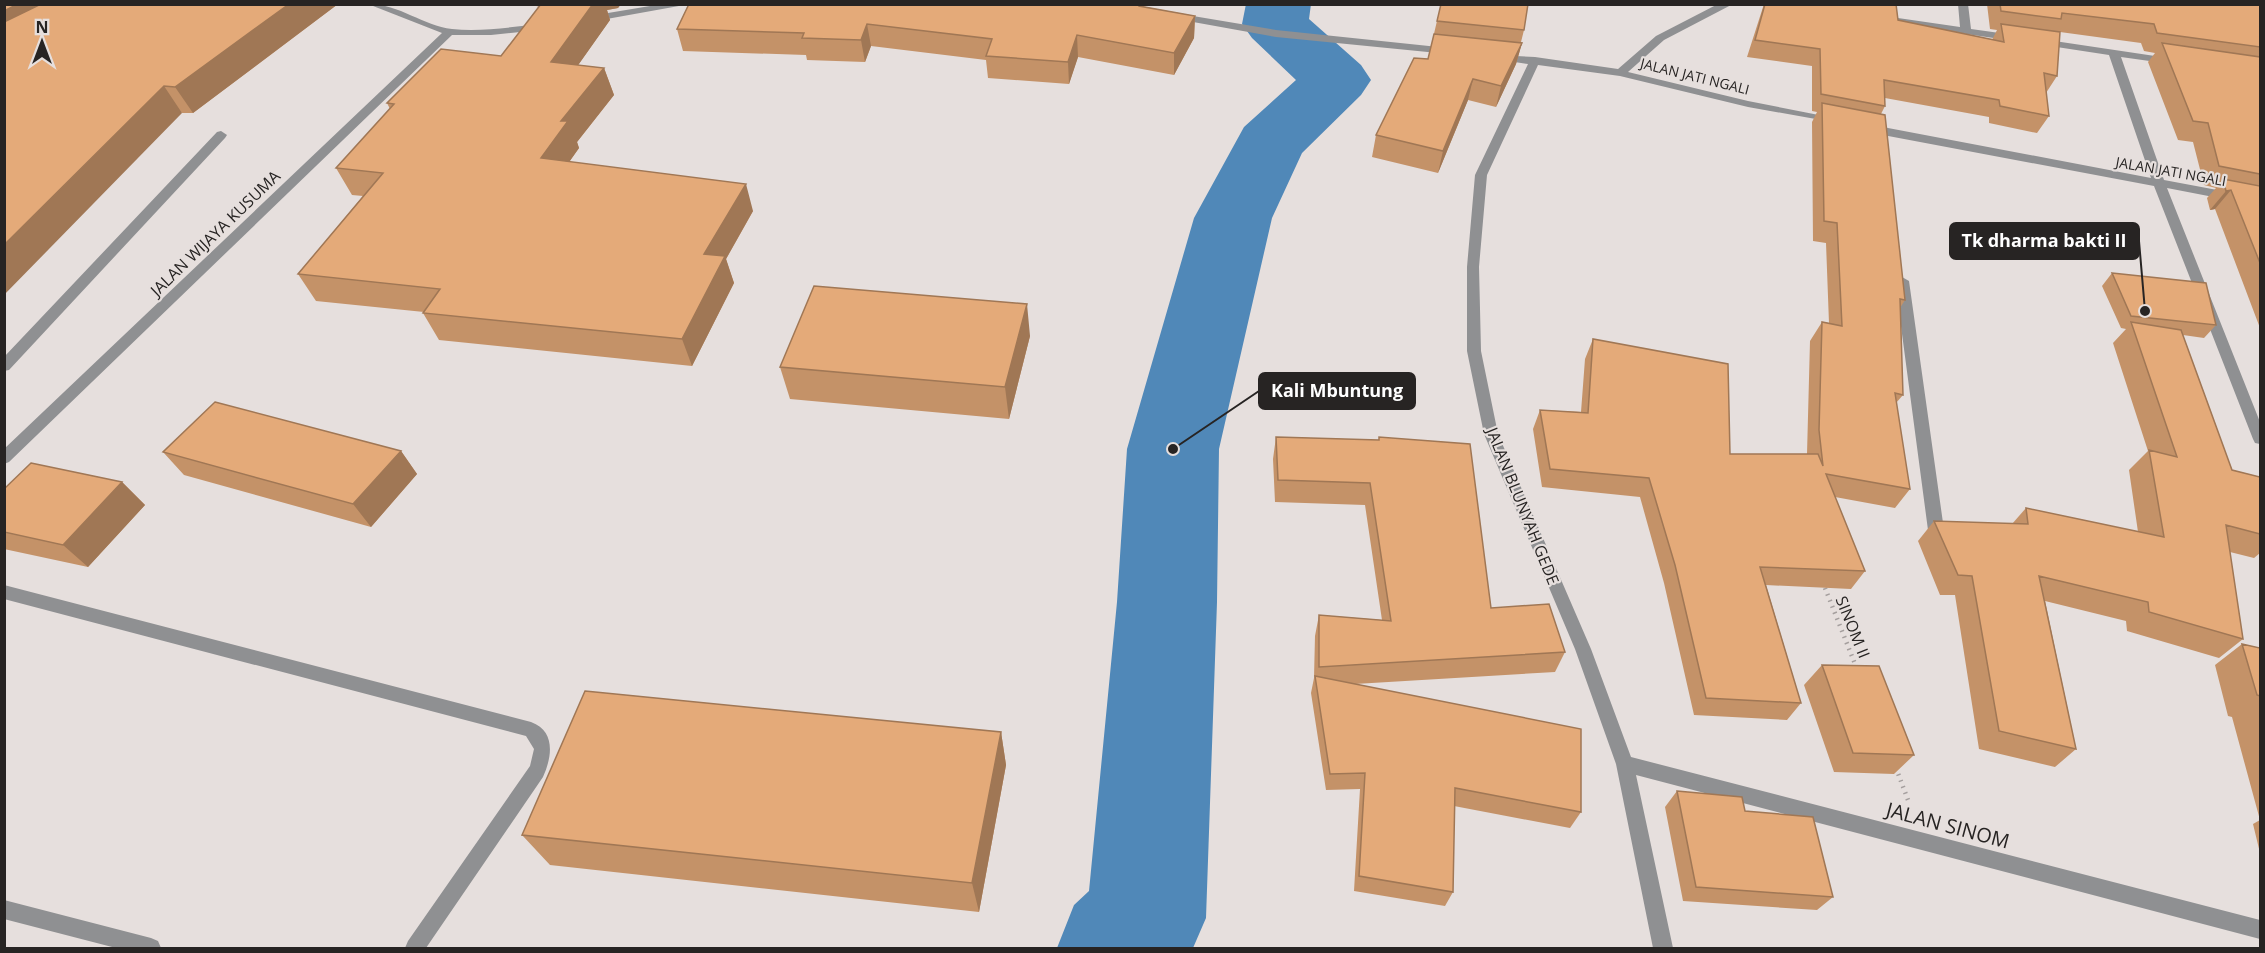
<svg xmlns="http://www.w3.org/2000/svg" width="2265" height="953" font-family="'Open Sans',sans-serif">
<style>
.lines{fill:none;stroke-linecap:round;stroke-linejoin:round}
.river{fill:#5088b8;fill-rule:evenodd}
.path{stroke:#a59f9e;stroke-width:4.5;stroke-dasharray:1.5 5;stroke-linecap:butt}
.lane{fill:#8f9092;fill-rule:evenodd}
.street{fill:#8f9092;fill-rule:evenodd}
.wall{fill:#c49268}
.shaded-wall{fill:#a07755}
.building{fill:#e4aa79;stroke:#a07755;stroke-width:1.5}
.labels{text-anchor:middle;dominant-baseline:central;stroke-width:4.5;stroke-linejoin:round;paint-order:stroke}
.far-street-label{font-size:14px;fill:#272423;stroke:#e6dfdd}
.street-label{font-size:16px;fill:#272423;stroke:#e6dfdd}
.near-street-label{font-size:20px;fill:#272423;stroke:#e6dfdd}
.leader{fill:none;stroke:#272423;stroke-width:2}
.callout-dot{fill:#272423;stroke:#e6dfdd;stroke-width:2}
.callout{fill:#272423;stroke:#272423;stroke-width:2}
.callout-label{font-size:18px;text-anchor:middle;font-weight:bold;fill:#fff}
</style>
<rect width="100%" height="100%" fill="#e6dfdd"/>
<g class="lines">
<!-- river -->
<path class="river" d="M1246 4H1311L1309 19 1361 65 1371 80 1361 95 1302 153 1272 218 1219 449 1217 602 1206 918 1193 948H1057L1074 905 1089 891 1117 602 1127 449 1194 218 1244 127 1296 80 1252 38 1242 24Z"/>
<!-- path -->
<path class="path" d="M1825 588 1857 669
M1896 768 1908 800"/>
<!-- lane -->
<path class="lane" d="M221 131 227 135 225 138 9 370 4 371V357L217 132Z
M4 585 531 722C556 731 552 757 543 777L426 948H405L408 941 530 766 534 749 526 736 4 599Z
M4 900 151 938 158 941 161 948H116L4 919Z"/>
<!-- street -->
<path class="street" d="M368 4C400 4 423 26 452 29 481 32 511 27 540 24L545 27 540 30 491 35H452L9 462 4 464V449L442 33Z
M662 4H690L590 22 585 19 590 16Z
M1718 4H1733L1664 40 1628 72 1748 101 1834 118 1840 121 1838 123 1748 107 1620 76 1538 65 1487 175 1479 267 1481 351 1498 434 1591 649 1631 757 2260 920V939L1636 775 1673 948H1653L1616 764 1575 649 1484 434 1467 351V267L1475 175 1528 64 1495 59V55L1535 57 1618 69 1656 36Z
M1958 4H1968L1971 29 2014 35 2019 38 2014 41 1898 24 1893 21 1898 18 1960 27Z
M1175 13 1276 30 1448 48 1453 51 1448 54 1276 37 1171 18 1170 16Z
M2041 39 2175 59V63L2171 64 2121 57 2164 180 2260 198V206L2167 188 2260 422V444L2255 443 2253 439 2154 186 1867 132 1861 128 1867 124 2151 178 2109 55 2037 44V40Z
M1902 277 1909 281 1944 530 1941 534 1936 536 1931 534 1928 530 1895 281Z"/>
</g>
<!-- wall -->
<path class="wall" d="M4 4H338L193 113H182Z
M529 4H621L618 8 607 10 610 20 578 65 604 68 614 95 577 142 579 148 569 162 753 211 726 259 734 283 692 366 439 340 423 313 424 312 316 301 298 274 363 196 352 195 336 168 390 109 387 103 501 56 540 7Z
M689 4H1141V6L1195 16 1194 38 1174 75 1078 57 1069 84 988 78 986 60 871 46 865 62 807 60 806 55 683 51 677 29Z
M1441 4 1524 30 1521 42 1522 43 1516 64 1496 107 1468 100 1438 173 1372 157 1376 135 1428 59Z
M1764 4H1896L1898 20 1992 40 1997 30 1990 29 1987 4H2260V328L2215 209 2210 210 2207 198 2216 188 2204 185 2193 142 2178 140 2148 62 2155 53 2144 51 2141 43 2060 32 2057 76 2046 93 2049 116 2037 133 1989 123V117L1885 98V106L1881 114 1905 300 1900 308 1903 395 1896 403 1910 489 1895 508 1835 497 1865 571 1851 589 1766 585 1801 703 1787 720 1694 715 1664 583 1640 497 1542 487 1533 429 1540 410 1581 412 1585 359 1593 339 1730 454H1807L1810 341 1822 322 1829 323 1826 243 1813 241 1812 122 1817 112 1812 111V66L1747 57Z
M2112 273 2216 325 2204 338 2183 335 2232 470 2260 477V553L2254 558 2230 552 2243 639 2219 658 2127 631 2126 621 2045 601 2076 749 2055 767 1979 749 1955 595H1940L1918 541 1934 521 2012 524 2026 508 2138 532 2129 470 2148 451 2113 343 2126 329 2121 328 2102 286Z
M1030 336 1009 419 790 399 780 367Z
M1276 437 1379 440V437L1491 608 1565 652 1555 672 1355 684 1581 812 1570 828 1454 806 1453 892 1445 906 1354 891 1360 789 1326 790 1311 693 1314 678 1315 636 1319 615 1382 620 1365 505 1275 502 1273 459Z
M401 451 417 474 371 527 184 475 163 452Z
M122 482 145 505 88 567 4 549V489Z
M2242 644 2260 648V853L2253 824 2260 820 2232 717 2228 716 2215 665Z
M1822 665 1914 755 1894 774 1834 772 1804 685Z
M1001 732 1006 765 979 912 550 865 522 835Z
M1677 791 1745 811 1833 897 1817 910 1683 901 1665 807Z"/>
<!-- shaded-wall -->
<path class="shaded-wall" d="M18 4H87L4 47V11Z
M289 4H338L193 113 175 87Z
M562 4H621L618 8 607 10 610 20 562 88 551 62Z
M1195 16 1194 38 1174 75V53Z
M867 24 871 46 865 62 861 40Z
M1077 35 1078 57 1069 84 1068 62Z
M1522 43 1516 64 1496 107 1501 86Z
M604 68 614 95 577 142 579 148 553 185 541 158 561 121Z
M1473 79 1468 100 1438 173 1443 151Z
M164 86 182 113 4 295V245Z
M746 184 753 211 726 259 734 283 692 366 682 339 704 254Z
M2231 190 2215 209 2210 210 2226 191Z
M1027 304 1030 336 1009 419 1005 387Z
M401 451 417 474 371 527 353 504Z
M122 482 145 505 88 567 63 545Z
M1001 732 1006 765 979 912 972 883Z"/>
<!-- building -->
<path class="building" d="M4 4H18L4 11Z
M41 4H289L175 87 164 86 4 245V22Z
M541 4H593L551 62 604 68 561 121H568L541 158 746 184 704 254 725 256 682 339 423 313 440 289 298 274 383 173 336 168 394 104 387 103 441 49 501 56Z
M689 4H1139V6L1195 16 1174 53 1077 35 1068 62 986 56 992 39 867 24 861 40 802 38 804 33 677 29Z
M1441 4H1528L1524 30 1437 21Z
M1765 4H1896L1898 20 2004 42 2001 24 2060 32 2057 76 2044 73 2049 116 2000 106 1999 100 1884 80 1885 106 1821 94 1820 49 1755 40Z
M2000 4H2260V47L2157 33 2154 24 2062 13 2061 19 2001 11Z
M1434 34 1522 43 1501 86 1473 79 1443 151 1376 135 1414 58 1428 59Z
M2162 43 2260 57V174L2219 166 2208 123 2193 121Z
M1822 103 1885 115 1905 300 1900 299 1903 395 1895 393 1910 489 1826 474 1865 571 1760 567 1801 703 1706 698 1675 565 1649 478 1550 469 1540 410 1588 413 1593 339 1728 364 1730 454H1818L1823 466 1819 430 1822 322 1842 326 1837 223 1824 221Z
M2223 179 2260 186V263L2231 190 2226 191Z
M2112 273 2206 283 2216 325 2131 316Z
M814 286 1027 304 1005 387 780 367Z
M2131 322 2181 330 2232 470 2260 477V534L2226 525 2243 639 2149 612 2148 602 2039 576 2076 749 1999 731 1972 576 1958 575 1934 521 2028 524 2026 508 2164 537 2149 450 2177 457Z
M215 402 401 451 353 504 163 452Z
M1276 437 1379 440V437L1470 444 1491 608 1549 604 1565 652 1319 667V615L1391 621 1370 483 1278 480Z
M31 463 122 482 63 545 4 532V489Z
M2242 644 2260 648V696L2257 695Z
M1822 665 1879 666 1914 755 1853 753Z
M1315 676 1581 729V812L1455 788 1453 892 1359 876 1365 773 1330 774Z
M585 691 1001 732 972 883 522 835Z
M1677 791 1742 797 1745 811 1813 817 1833 897 1696 887Z"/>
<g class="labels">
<!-- far-street labels -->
<g class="far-street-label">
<text transform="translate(1695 76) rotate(14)">JALAN JATI NGALI</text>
<text transform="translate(2171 171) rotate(10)">JALAN JATI NGALI</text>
</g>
<!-- street labels -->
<g class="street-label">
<text transform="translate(215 233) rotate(-44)">JALAN WIJAYA KUSUMA</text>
<text transform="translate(1523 506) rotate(68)">JALAN BLUNYAH GEDE</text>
<text transform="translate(1853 627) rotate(68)">SINOM II</text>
</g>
<!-- near-street labels -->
<g class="near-street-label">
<text transform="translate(1948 825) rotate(15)">JALAN SINOM</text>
</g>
</g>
<!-- callouts -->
<path class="leader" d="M2145 311L2139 241M1173 449L1259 391"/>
<g class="callout-dot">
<circle cx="2145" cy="311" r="6"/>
<circle cx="1173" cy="449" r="6"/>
</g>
<g class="callout">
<rect x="1950" y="223" width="189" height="36" rx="6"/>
<rect x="1259" y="373" width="156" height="36" rx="6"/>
</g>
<g class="callout-label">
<text x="2044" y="247">Tk dharma bakti II</text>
<text x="1337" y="397">Kali Mbuntung</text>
</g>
<!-- border -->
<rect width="2265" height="953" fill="none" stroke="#272423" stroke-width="12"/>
<!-- north arrow -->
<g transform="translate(42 42)" stroke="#e6dfdd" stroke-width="4.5" paint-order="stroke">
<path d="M0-4.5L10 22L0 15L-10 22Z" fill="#272423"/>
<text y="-9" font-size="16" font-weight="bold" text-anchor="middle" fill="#272423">N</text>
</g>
</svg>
